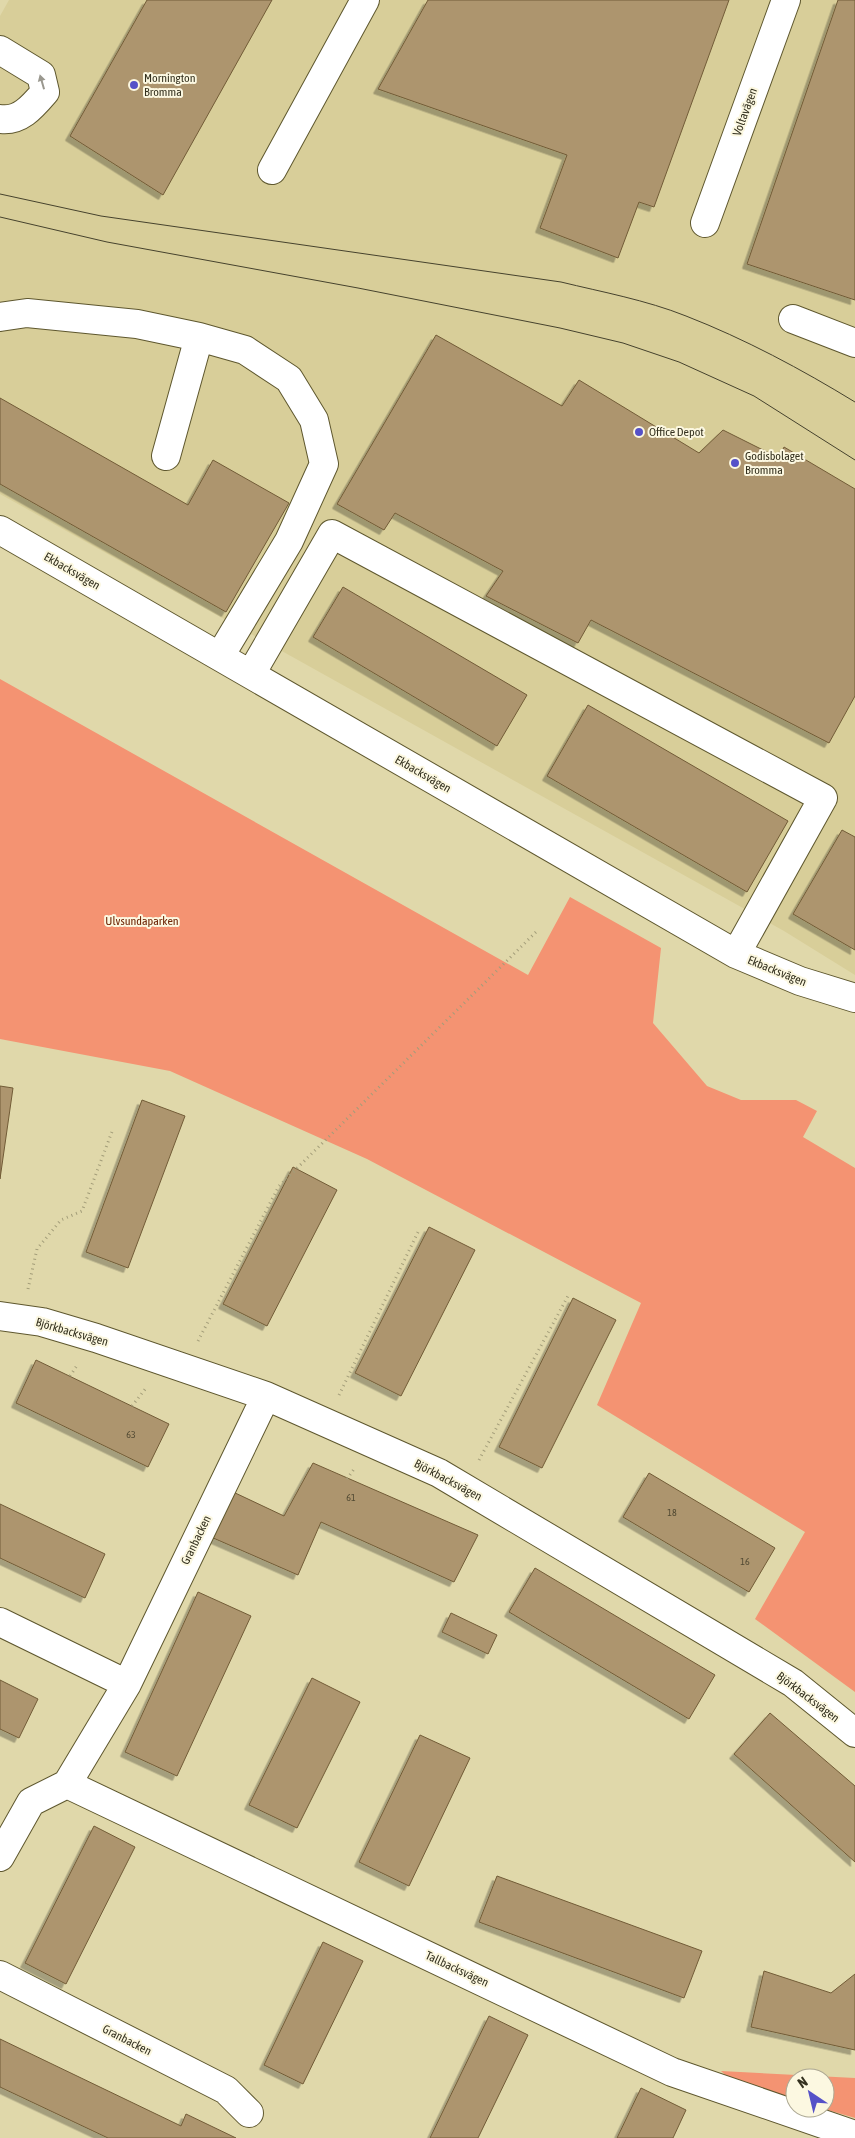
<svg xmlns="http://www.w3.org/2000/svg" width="855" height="2138" font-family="'Asap Condensed',sans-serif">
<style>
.built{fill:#d8ce99}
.green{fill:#f49372}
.building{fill:#ad956e;stroke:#725c37;filter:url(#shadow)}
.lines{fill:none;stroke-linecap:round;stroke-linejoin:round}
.minor-casing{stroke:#5e572e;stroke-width:30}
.path{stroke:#a39d79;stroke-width:3;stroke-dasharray:1 4;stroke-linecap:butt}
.minor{stroke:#fff;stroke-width:28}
.tram{stroke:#46422d;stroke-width:1}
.oneway{fill:#9a988f}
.poi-dot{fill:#5551c8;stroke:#fcf8e1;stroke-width:2}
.labels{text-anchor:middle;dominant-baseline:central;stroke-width:4;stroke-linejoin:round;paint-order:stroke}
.number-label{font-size:10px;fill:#524a33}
.poi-label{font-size:12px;fill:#34311f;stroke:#fcf8e1;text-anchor:start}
.street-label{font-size:12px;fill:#34311f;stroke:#fcf8e1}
.park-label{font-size:12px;fill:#6d2304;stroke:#fcf8e1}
</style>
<defs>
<filter id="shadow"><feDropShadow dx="-4.5" dy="4.5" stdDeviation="0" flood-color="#0004"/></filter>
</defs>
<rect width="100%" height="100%" fill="#e0d8aa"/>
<!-- built -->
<path class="built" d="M9 0H855V975L784 931 0 494V16Z"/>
<!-- green -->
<path class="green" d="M0 679 528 975 570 897 661 948 653 1023 707 1086 741 1100H796L817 1111 803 1137 855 1168V1692L755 1619 805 1532 597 1405 641 1303 367 1159 170 1071 0 1039Z
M721 2071 855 2078V2118L821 2108H825V2078H795V2100L731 2080Z"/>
<!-- building -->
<path class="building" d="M147 0H272L163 195 70 136Z
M428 0H729L654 207 639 202 618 258 540 228 567 155 378 89Z
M838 0H855V300L747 264Z
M436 335 562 406 579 380 699 453 723 430 779 458 784 447 855 489V696L829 743 591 620 578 643 486 596 503 571 395 513 384 530 337 504Z
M0 398 188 505 213 460 289 503 226 612 0 484Z
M343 587 527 695 497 746 313 637Z
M588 705 788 821 747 892 547 776Z
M842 830 855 837V950L793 914Z
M0 1086 13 1088 0 1179Z
M142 1100 185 1116 128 1268 86 1252Z
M293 1167 337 1190 267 1326 223 1304Z
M429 1227 475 1250 401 1396 355 1373Z
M573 1298 616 1320 542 1468 499 1447Z
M36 1360 169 1424 148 1467 16 1403Z
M313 1463 478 1535 454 1582 321 1522 298 1575 211 1537 231 1491 284 1516Z
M649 1473 775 1548 749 1592 623 1517Z
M0 1504 105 1554 85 1598 0 1558Z
M535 1568 715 1675 689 1719 509 1612Z
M198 1592 251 1616 177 1776 125 1752Z
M451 1613 497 1635 488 1654 442 1632Z
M312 1678 360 1702 297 1828 249 1805Z
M0 1680 38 1699 19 1738 0 1729Z
M770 1713 855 1786V1862L734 1754Z
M420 1735 470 1758 409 1886 359 1862Z
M94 1826 135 1847 66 1984 25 1963Z
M497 1876 702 1951 684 1998 479 1922Z
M323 1942 363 1961 303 2084 264 2065Z
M764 1971 831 1993 855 1974V2050L751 2027Z
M489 2016 528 2035 478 2138H430Z
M0 2039 181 2126 186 2114 236 2138H108L0 2087Z
M641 2088 686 2110 673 2138H617Z"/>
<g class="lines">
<defs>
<path id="minor" d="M0 50 41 75 45 92C33 106 20 122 0 119
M272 170 365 0
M705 223 786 0
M0 317 27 313 137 324 199 337 245 350 289 379 314 420 324 464 289 541 220 656
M793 319 855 343
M166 456 199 337
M0 530 736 954 800 981 855 998
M251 674 332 534 823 798 736 954
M0 1316 42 1322 96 1338 266 1396 439 1473 793 1683 855 1733
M0 1622 127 1684
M67 1784 672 2072 855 2135
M0 1857 31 1802 67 1784 127 1684 266 1396
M0 1975 226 2090 249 2113"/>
</defs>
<!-- minor casing -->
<use href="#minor" class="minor-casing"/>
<!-- path -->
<path class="path" d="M28 1289 37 1249 61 1220 82 1211 113 1129
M198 1341 279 1186 536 932
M70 1376 78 1364
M339 1395 418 1232
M132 1406 146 1388
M479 1460 568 1296
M347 1479 354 1469"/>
<!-- minor -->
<use href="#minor" class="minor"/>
<!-- tram -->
<path class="tram" d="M0 194 101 216 561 282C602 292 646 300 686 316 745 339 801 369 855 402
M0 217 107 242 358 288 560 328 623 343 679 362 754 396 855 460"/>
</g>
<!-- one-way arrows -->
<defs><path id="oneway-solid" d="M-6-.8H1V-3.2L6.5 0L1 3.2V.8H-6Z" transform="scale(1.25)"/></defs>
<use class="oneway" href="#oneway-solid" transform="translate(42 82) rotate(-106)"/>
<!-- markers -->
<g class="poi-dot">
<circle cx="134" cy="85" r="5"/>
<circle cx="639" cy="432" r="5"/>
<circle cx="735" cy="463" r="5"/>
</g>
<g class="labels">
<!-- number labels -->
<g class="number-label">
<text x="131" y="1434">63</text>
<text x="351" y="1497">61</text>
<text x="672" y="1512">18</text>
<text x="745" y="1561">16</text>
</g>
<!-- poi labels -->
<g class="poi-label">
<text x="144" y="78">Mornington<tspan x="144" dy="14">Bromma</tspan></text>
<text x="649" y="432">Office Depot</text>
<text x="745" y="456">Godisbolaget<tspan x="745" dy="14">Bromma</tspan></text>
</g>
<!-- street labels -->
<g class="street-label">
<text transform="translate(745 112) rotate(-70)">Voltavägen</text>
<text transform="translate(72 571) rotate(30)">Ekbacksvägen</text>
<text transform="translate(423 774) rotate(30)">Ekbacksvägen</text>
<text transform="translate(777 971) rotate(22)">Ekbacksvägen</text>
<text transform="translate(72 1332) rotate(16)">Björkbacksvägen</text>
<text transform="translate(448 1480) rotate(28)">Björkbacksvägen</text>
<text transform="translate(196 1540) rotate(-64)">Granbacken</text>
<text transform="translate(808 1697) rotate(37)">Björkbacksvägen</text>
<text transform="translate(457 1969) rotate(25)">Tallbacksvägen</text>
<text transform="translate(127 2040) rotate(27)">Granbacken</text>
</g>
<!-- park labels -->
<g class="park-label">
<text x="142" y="921">Ulvsundaparken</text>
</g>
</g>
<!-- north arrow -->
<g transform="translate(810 2093) rotate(325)"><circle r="24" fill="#fcf8e1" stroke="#aca893"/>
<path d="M0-4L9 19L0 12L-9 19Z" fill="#5551c8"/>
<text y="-8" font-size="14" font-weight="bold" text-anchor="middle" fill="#34311f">N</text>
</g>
</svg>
